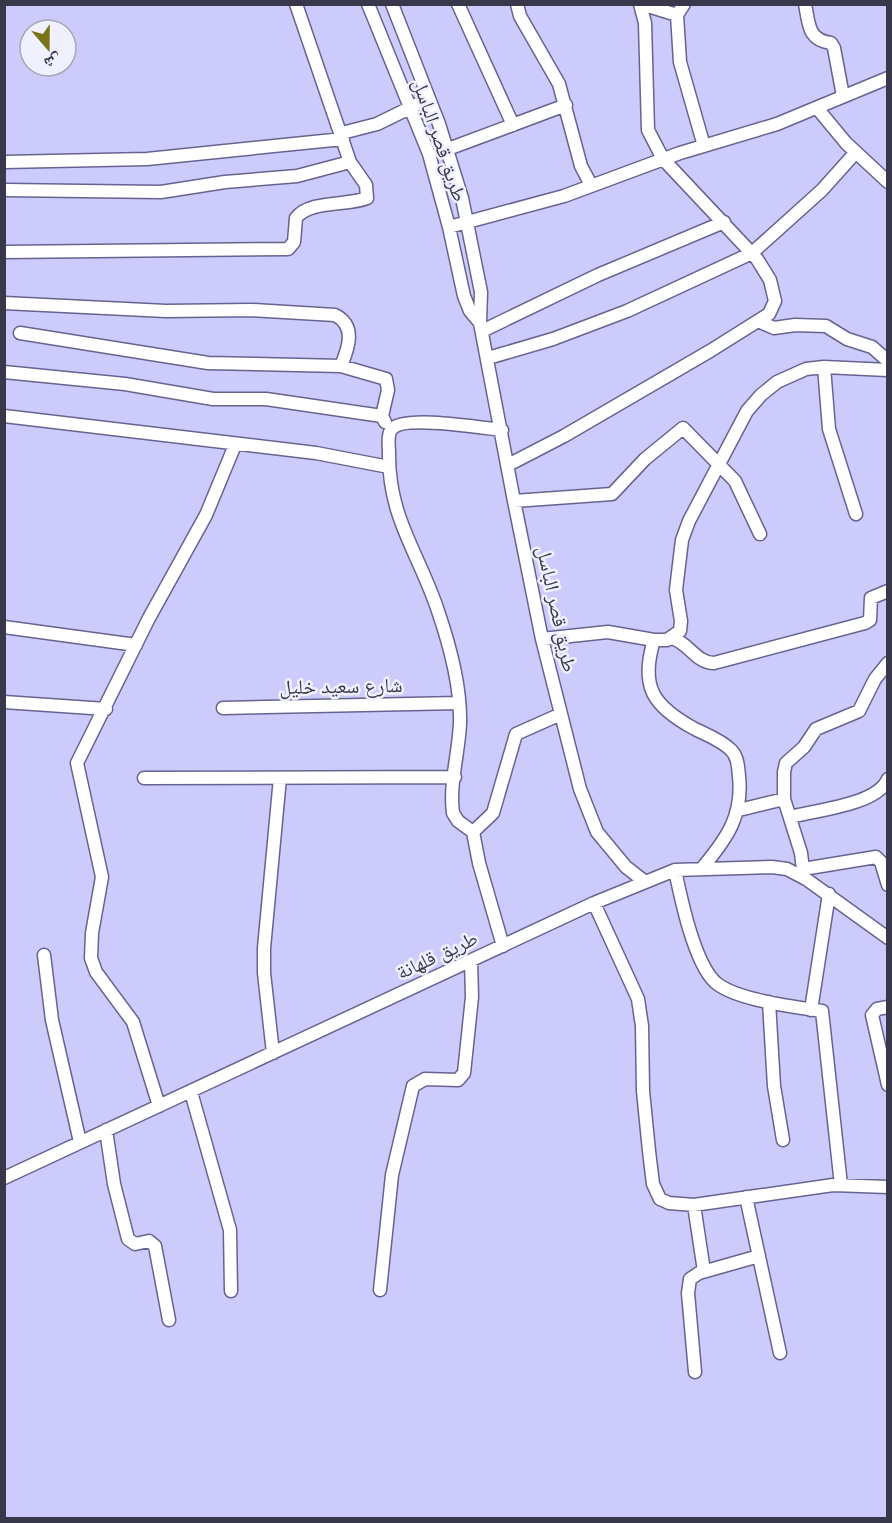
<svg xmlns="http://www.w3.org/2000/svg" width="892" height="1523" font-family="'Space Grotesk','Noto Naskh Arabic',sans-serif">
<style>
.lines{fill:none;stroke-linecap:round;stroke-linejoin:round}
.minor-casing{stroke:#66638e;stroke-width:15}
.minor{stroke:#fff;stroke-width:12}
.labels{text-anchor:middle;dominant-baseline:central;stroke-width:5;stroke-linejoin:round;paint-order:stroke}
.street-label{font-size:20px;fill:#39384b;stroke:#f0f0ff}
</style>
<rect width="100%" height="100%" fill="#cdcbfb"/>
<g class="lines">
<defs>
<path id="minor" d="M368 4 429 154 449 227 464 296 470 311 480 323
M392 4 439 124 462 198 481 292 480 323 514 501 542 639 580 789 597 832 626 867 644 881
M458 4 513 125
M517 4 520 16 559 84 581 166 591 185
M684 4 677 15 680 62 704 146
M805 4C809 25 808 40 831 43L834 48 843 96
M641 7H651L677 15
M817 108 846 143 888 182
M342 133 377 124 428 99
M448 149 566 105
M4 162 147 159 343 139
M5 190 161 192 225 182 297 176 350 162
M449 227 564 196 680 153 777 124 888 78
M4 252 288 249 294 242 296 218C309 200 348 206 367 198L366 185 350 162 296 4
M4 303 166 311 252 310 335 315C357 326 348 349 341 366
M758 321 774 328 795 325 826 326 847 339 872 347 888 361
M482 331 598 275 724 222
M20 333 208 363 341 366 386 379 388 390 382 416
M488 358 553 339 627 311 752 253 822 190 856 152
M824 367 829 429 856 514
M4 372 125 384 213 399H266L382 416 385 422
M4 416 316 453 389 467
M502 430C483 428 401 414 391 430 387 436 389 446 389 452 388 518 419 553 438 611 450 646 461 687 460 723 459 752 449 784 453 813L458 821 473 832 479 863 503 946
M508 465 564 436 710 351 769 314 775 301 770 280 757 259 663 159 648 130 645 23 640 4
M514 501 612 494 645 459 683 428 735 481 760 534
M4 627 136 645
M672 638C689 643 696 663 714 663L865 623 870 620 871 598 888 591
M542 639 608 632 654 640
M4 702 106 709
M223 708 459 703
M144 778 455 777
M739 810 784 799
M790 817C816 810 877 805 888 779
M473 832 493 813 516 734 561 714
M703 867C728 837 743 815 739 776 738 767 738 757 731 750 721 740 707 735 695 729 652 706 640 686 654 640H667L680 631 681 621 676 590 682 540 689 521 747 411 761 395 777 382 806 369 824 367 888 370
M803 869 876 857 881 862 888 885
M675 870C681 899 694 962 715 982 735 1000 795 1007 822 1011L841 1185
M804 878 801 853 784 799V772L786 763 804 747 816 729 859 711 875 679 888 663
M594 903 638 999 642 1026 643 1091 649 1151 653 1184 660 1199 669 1203 694 1205 833 1185 888 1187
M44 955 52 1020 80 1142
M769 1002 774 1086 783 1140
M888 1007 877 1009 872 1015 888 1085
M811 1010 829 894
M273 1053 264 973V948L280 778
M191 1092 230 1230 231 1291
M159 1106 133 1022 96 972 91 958 92 933 102 877 77 763 149 618 206 515 235 445
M106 1130 114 1184 128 1239 135 1244 149 1241 155 1246 169 1320
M4 1178 594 903 675 870 772 867 787 869 806 879 888 938
M746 1197 780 1353
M694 1205 704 1271
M380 1290 392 1175 413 1086 425 1079 458 1080 464 1073 472 997 471 961
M695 1372 688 1293 690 1279 699 1273 759 1256"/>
</defs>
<!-- minor casing -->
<use href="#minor" class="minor-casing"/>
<!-- minor -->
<use href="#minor" class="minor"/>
</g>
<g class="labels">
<!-- street labels -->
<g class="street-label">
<text transform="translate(440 140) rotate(71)">طريق قصر الباسل</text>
<text transform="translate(557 609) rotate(78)">طريق قصر الباسل</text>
<text transform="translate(341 686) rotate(-1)">شارع سعيد خليل</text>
<text transform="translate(437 955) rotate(-25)">طريق قلهانة</text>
</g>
</g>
<!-- border -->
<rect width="892" height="1523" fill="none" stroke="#39384b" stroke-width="12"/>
<!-- north arrow -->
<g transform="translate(48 48) rotate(160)"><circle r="28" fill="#f0f0ff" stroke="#a7a6b7" stroke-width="1.5"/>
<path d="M0-4.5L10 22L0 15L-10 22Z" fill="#787417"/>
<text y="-9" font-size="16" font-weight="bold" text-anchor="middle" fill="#39384b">ش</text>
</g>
</svg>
